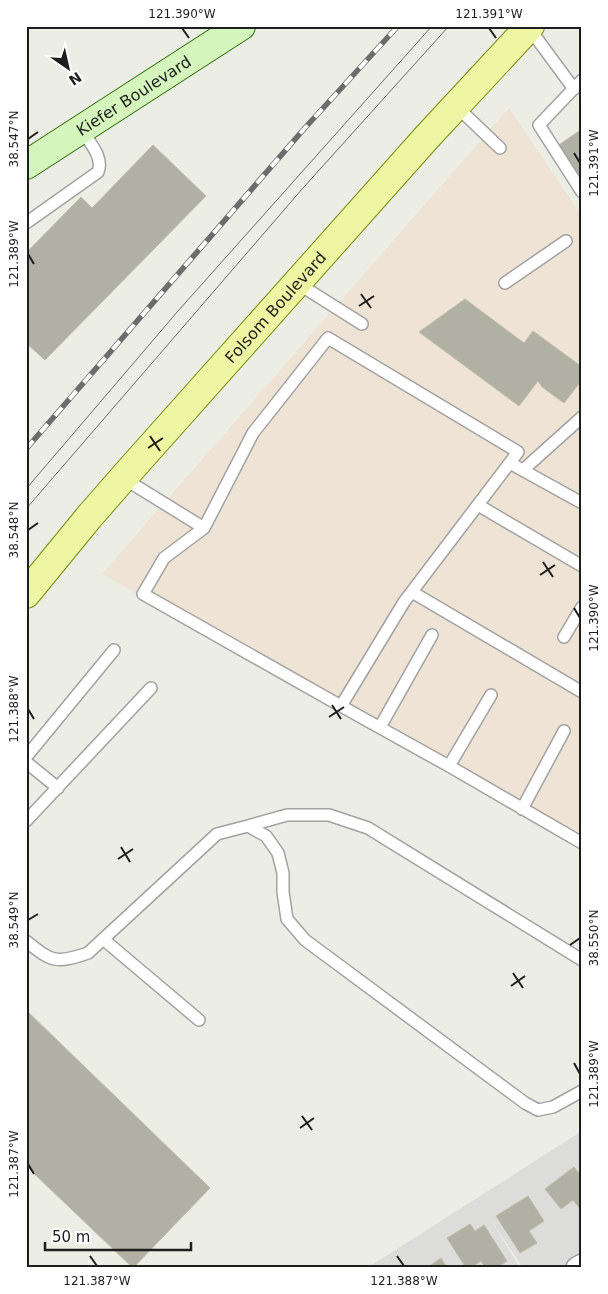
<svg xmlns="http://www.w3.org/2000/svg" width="608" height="1294" font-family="'DejaVu Sans',sans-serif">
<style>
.residential{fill:#dcdcdb}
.commercial{fill:#eee3d5}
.building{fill:#b0b0a4;stroke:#bfbea8}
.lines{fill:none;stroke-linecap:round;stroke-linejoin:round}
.lane-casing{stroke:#a2a2a2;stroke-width:14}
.street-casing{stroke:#a2a2a2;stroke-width:24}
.secondary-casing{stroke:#306e0c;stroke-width:30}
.primary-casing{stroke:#748e0a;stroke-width:30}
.lane{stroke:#fff;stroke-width:11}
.street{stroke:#fff;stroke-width:21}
.secondary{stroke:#d4f5bc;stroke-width:28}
.primary{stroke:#eef6a3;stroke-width:28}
.tram{stroke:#6c6c6c;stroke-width:1}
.rail-casing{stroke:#6c6c6c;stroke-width:5.5}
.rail{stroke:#fff;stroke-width:4;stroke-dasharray:11;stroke-linecap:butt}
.ticks{fill:none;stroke:#1e1e1e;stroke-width:2}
.labels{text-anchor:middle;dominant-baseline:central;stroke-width:4.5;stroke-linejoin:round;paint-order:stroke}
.street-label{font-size:16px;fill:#1e1e1e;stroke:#fff}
.neatline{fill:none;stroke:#1e1e1e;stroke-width:2}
.ticks-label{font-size:12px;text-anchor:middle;fill:#1e1e1e}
</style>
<rect width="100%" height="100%" fill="#eceee5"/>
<!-- residential -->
<path class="residential" d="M582 1131V1268H523L491 1220 520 1268H367Z"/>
<!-- commercial -->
<path class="commercial" d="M509 108 582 216V847L102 574Z"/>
<!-- building -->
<path class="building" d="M582 129V171L575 176 556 147Z
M153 145 206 196 45 360 26 343V253L81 197 92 208Z
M465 299 524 343 533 331 582 367V380L564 403 542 387 538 381 519 406 419 332Z
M26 1010 210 1188 133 1268 26 1166Z
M574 1167 582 1177V1211L573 1200 561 1209 545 1189Z
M528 1196 544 1221 529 1231 537 1243 520 1253 496 1216Z
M470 1224 475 1231 484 1225 507 1261 497 1268H486L481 1261 470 1268H466L447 1238Z
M441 1258 447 1268H427Z"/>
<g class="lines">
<defs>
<path id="lane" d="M529 28 574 89
M582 80 539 125 582 192
M456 106 500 148
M26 223 98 172C104 157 89 142 81 129
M297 283 362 324
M505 283 566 241
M328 338 518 452 404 602 341 706 143 594 164 558 204 528 253 433Z
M510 463 582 503
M523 470 582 417
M123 478 204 528
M478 505 582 566
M412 592 582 692
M564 637 582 607
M341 706 449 766 582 843
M380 727 432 635
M26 757 114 650
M26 762 58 788
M449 766 491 695
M522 809 564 731
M26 821 151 688
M103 939 199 1020
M26 941C52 962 56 964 88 953L217 834 248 826
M582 960 368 828 329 815H287L248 826 266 836 278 853 283 873V892L287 919 305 940 525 1103 538 1110 553 1107 582 1091"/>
<path id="street" d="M577 1268 582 1265"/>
<g id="secondary">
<path id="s1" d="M26 165 241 26"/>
</g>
<g id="primary">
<path id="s2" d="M26 594 89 517 123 478 427 137 530 26"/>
</g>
</defs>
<!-- lane casing -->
<use href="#lane" class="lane-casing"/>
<!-- street casing -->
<use href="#street" class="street-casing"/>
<!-- secondary casing -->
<use href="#secondary" class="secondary-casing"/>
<!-- primary casing -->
<use href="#primary" class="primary-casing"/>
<!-- lane -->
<use href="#lane" class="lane"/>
<!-- street -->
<use href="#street" class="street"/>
<!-- secondary -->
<use href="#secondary" class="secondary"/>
<!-- primary -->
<use href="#primary" class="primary"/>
<!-- tram -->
<path class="tram" d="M26 489 178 311 432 26
M26 509 303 188 449 26"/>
<defs>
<path id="rail" d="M26 449 304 129 398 26"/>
</defs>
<!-- rail casing -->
<use href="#rail" class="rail-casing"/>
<!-- rail -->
<use href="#rail" class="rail"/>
</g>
<!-- ticks -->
<path class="ticks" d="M182 28 189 38M489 28 496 38M28 139 38 132M574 153 580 163M28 254 34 264M361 294 371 308M359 306 374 296M150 436 160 451M148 448 163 438M28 530 38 523M543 562 553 577M540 575 555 565M574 608 580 618M332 705 341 719M28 709 34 719M329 717 344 707M121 847 130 862M118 859 133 849M28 920 38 914M570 945 580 938M513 973 523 988M511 986 525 976M574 1063 580 1074M302 1116 312 1130M300 1128 314 1118M28 1164 34 1174M90 1256 97 1266M397 1256 404 1266"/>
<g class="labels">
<!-- street labels -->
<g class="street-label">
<text stroke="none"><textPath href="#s1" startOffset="128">Kiefer Boulevard</textPath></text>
<text stroke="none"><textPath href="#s2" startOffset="380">Folsom Boulevard</textPath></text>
</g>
</g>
<!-- border -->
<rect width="608" height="1294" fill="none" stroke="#ffffff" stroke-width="55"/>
<!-- north arrow -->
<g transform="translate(68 68) rotate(146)" stroke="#ffffff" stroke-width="4" paint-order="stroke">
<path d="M0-4L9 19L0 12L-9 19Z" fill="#1e1e1e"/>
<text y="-8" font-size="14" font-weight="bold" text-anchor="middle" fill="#1e1e1e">N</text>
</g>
<!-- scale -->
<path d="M45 1242v8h146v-8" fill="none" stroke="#1e1e1e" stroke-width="2.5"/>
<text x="52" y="1242" font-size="15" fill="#1e1e1e" stroke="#ffffff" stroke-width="4" paint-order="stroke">50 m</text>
<rect x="28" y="28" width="552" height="1238" class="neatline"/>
<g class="ticks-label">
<text x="182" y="18">121.390°W</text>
<text x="489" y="18">121.391°W</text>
<text transform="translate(14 139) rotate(-90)" y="4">38.547°N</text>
<text transform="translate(594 163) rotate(-90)" y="4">121.391°W</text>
<text transform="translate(14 254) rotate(-90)" y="4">121.389°W</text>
<text transform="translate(14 530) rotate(-90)" y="4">38.548°N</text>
<text transform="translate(594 618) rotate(-90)" y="4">121.390°W</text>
<text transform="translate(14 709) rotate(-90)" y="4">121.388°W</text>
<text transform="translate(14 920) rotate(-90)" y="4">38.549°N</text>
<text transform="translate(594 938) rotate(-90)" y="4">38.550°N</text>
<text transform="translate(594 1074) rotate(-90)" y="4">121.389°W</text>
<text transform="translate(14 1164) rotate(-90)" y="4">121.387°W</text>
<text x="97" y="1285">121.387°W</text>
<text x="404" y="1285">121.388°W</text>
</g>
</svg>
